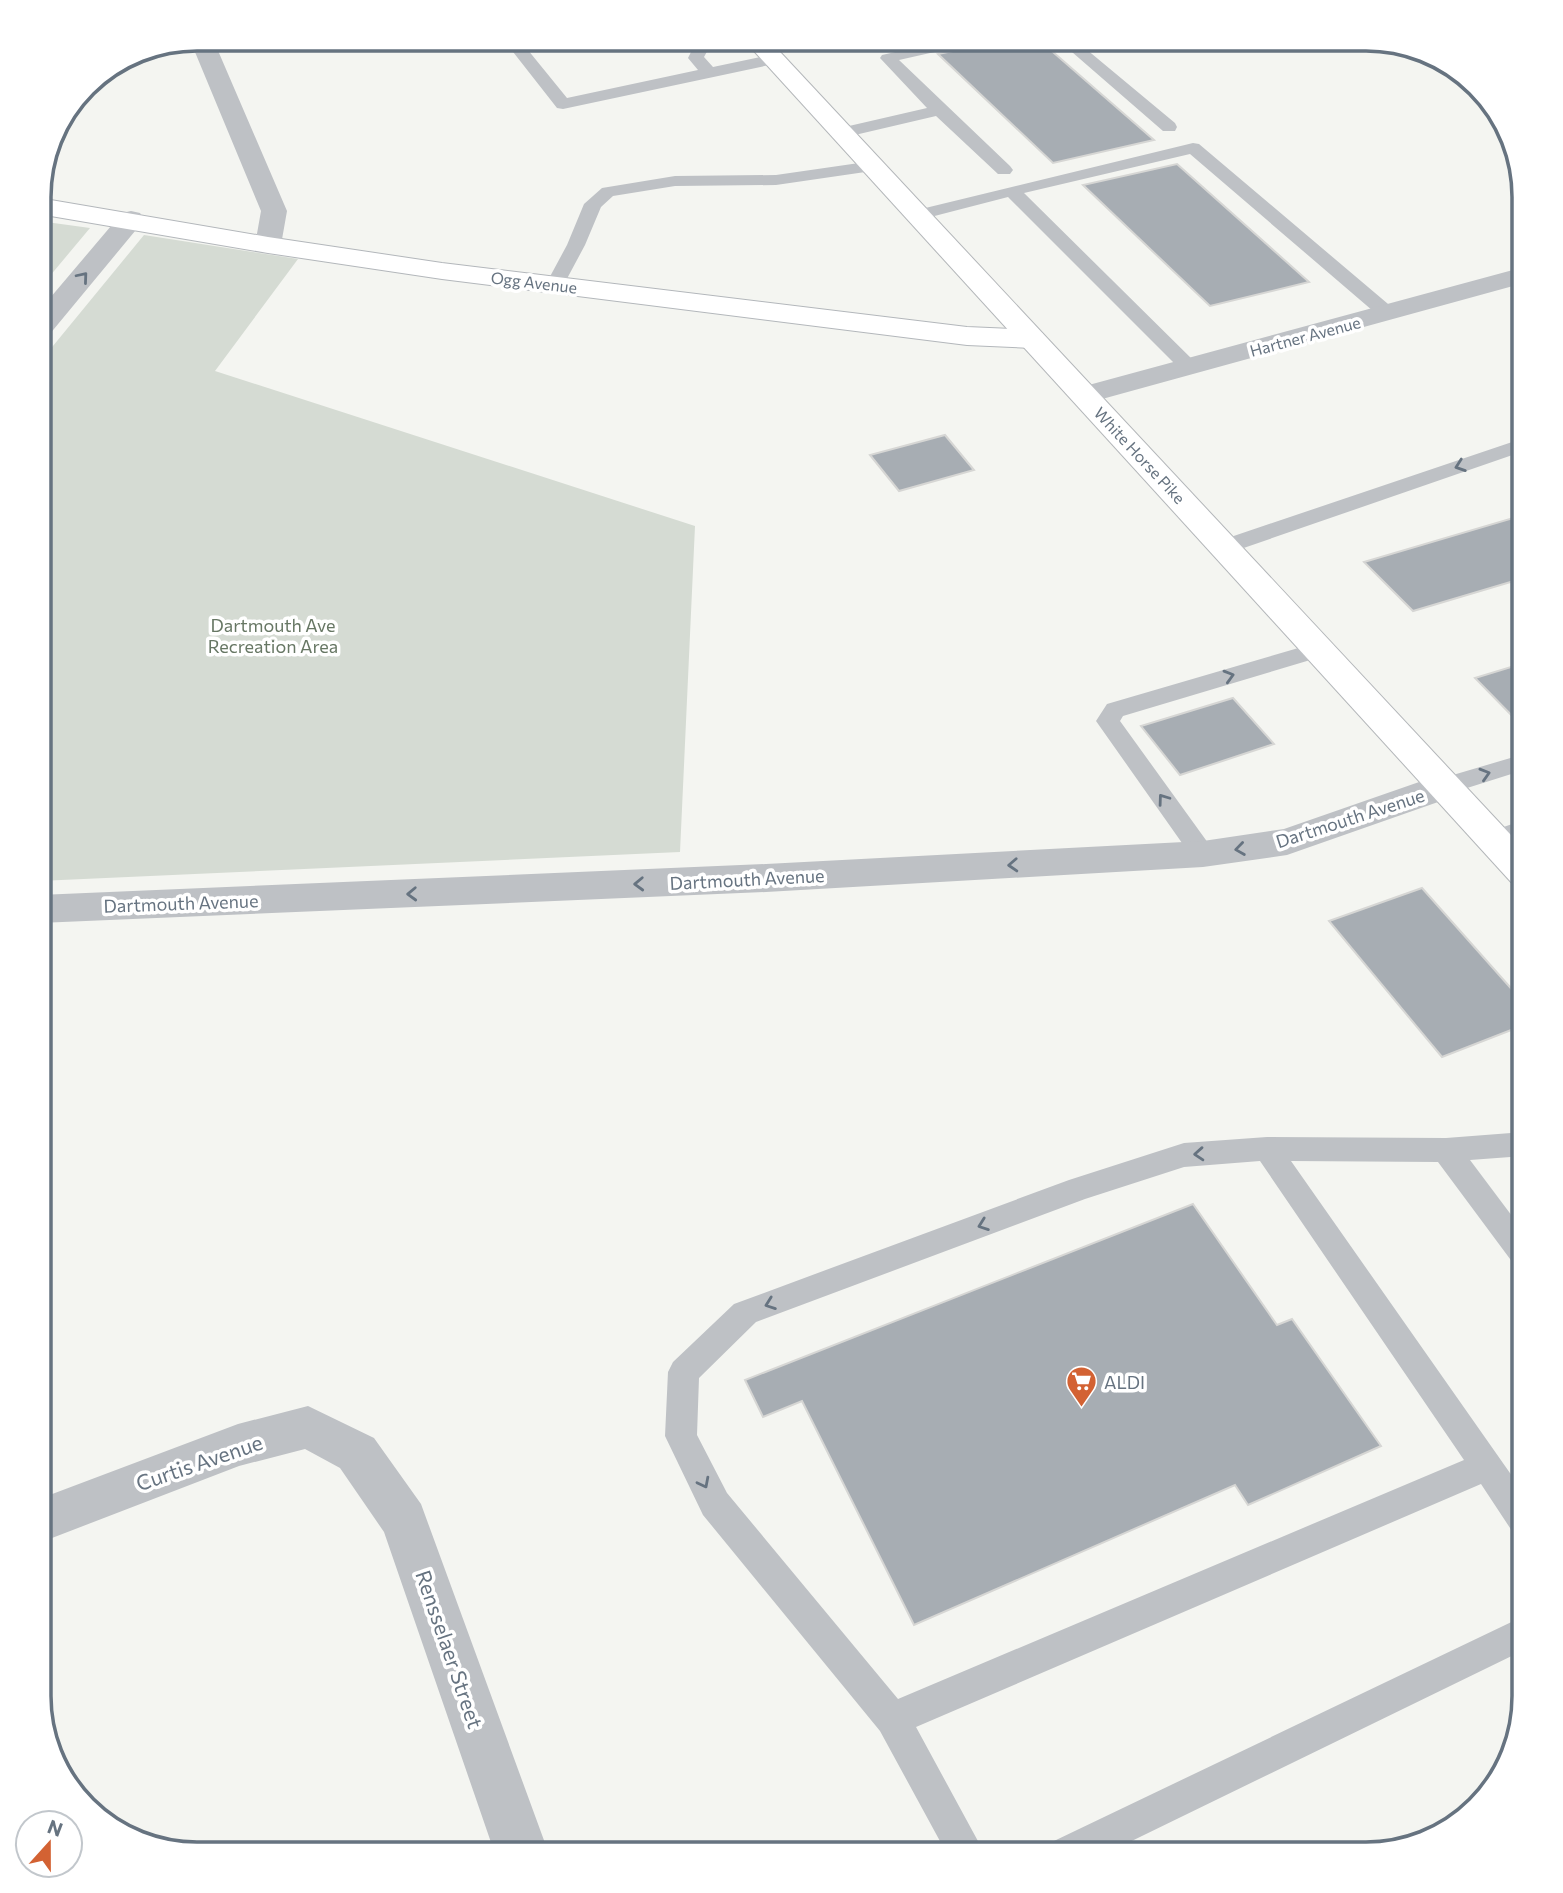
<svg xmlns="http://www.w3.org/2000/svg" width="1563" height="1893" font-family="Commissioner,sans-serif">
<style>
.green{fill:#d5dbd3}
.building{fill:#a7adb3;stroke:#d6d6d4;stroke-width:2}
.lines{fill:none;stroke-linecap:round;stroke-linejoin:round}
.secondary-casing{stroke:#b3b7bb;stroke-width:2}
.highway-casing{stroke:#b3b6b9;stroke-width:2}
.lane{fill:#bec1c5;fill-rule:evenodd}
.street{fill:#bec1c5;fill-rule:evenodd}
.secondary{fill:#fff;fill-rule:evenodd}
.highway{fill:#fff;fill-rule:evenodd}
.oneway{stroke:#667380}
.labels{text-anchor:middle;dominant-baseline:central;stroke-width:7;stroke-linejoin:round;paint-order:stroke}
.far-street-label{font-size:16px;fill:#667380;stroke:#fff}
.park-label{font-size:18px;fill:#677764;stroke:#fff}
.street-label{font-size:18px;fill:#667380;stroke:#fff}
.poi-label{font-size:18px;fill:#667380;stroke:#fff;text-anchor:start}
.near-street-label{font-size:21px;fill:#667380;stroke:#fff}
.rim{fill:none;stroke:#667380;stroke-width:3.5}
</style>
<rect width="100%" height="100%" fill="#f4f5f1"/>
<!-- green -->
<path class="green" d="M39 221 90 228 39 289Z
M144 235 298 259 215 371 695 526 680 852 39 881V363Z"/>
<!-- building -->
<path class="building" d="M1012 39H1038L1154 140 1053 163 938 54Z
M1177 164 1309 282 1210 306 1083 185Z
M945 435 974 470 899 491 870 455Z
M1513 518 1524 528V578L1413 611 1364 562Z
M1524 663V728L1475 678Z
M1233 698 1274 744 1180 775 1141 726Z
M1422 888 1524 1003V1025L1442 1057 1329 921Z
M1193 1204 1277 1325 1292 1319 1381 1446 1248 1505 1235 1485 914 1625 802 1401 763 1417 745 1380Z"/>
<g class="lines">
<defs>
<path id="secondary" d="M39 198 268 237 442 263 967 327 1032 330 1042 333 1046 339 1042 345 1032 348 967 345 442 279 268 253 39 214Z"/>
<path id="highway" d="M743 39H768L1524 849V885L1511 882Z"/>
</defs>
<!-- secondary casing -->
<use href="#secondary" class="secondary-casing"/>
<!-- highway casing -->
<use href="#highway" class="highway-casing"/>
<!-- lane -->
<path class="lane" d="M503 39H519L567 98 698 70 688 58 694 46 688 39H704L710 46 704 57 713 67 774 54 782 59 774 64 563 109 557 108Z
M953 39H981L979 42 899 60 1010 166 1013 170 1010 174H998L936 116 842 138 836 137 833 133 836 129 927 108 880 58 882 55Z
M1057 39H1074L1175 123 1177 127 1175 131H1163Z
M1193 143 1199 144 1394 309 1397 313 1394 317H1380L1190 154 1024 193 1197 364 1200 368 1190 374 1183 372 1008 197 919 220 910 215 913 211Z
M873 161 879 162 882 166 879 170 776 185 675 186 613 196 601 207 585 245 562 288 555 290 546 284 567 245 584 204 602 188 675 176 776 175Z
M1524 438V451L1232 552H1216L1213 547 1216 542Z
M1319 642 1327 645 1330 650 1327 655 1123 716 1120 721 1216 854 1212 860 1203 863 1194 860 1096 721 1107 704Z
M1524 754V770L1445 795 1436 792 1433 786 1436 780Z
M1524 820V838L1495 848 1486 845 1482 839 1486 833Z
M1524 1132V1156L1470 1160 1524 1232V1267L1513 1263 1438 1162 1291 1161 1524 1493V1535L1512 1531 1481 1484 916 1727 985 1854H947L880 1731 703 1515 665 1436 668 1372 673 1362 734 1304 1069 1180 1184 1143 1267 1137 1446 1138ZM1260 1161 1464 1460 898 1699 727 1493 697 1435 699 1378 756 1322 1085 1199 1184 1167Z
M1524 1616V1650L1105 1854H1049L1054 1841Z"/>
<!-- street -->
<path class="street" d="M197 38 213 39 287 211 281 245 277 251 268 253 259 251 255 245 261 211 190 40Z
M131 211 140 213 144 219 140 225 49 335 39 337V311L122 213Z
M1524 267V283L1084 404 1074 401 1069 395 1074 389Z
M1445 773 1458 777 1463 786 1458 795 1287 855 1203 867 766 892 39 923V895L766 864 1203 841 1284 829Z
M308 1406 374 1438 421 1504 549 1854H495L384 1532 340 1468 305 1449 239 1466 39 1543V1499L238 1424Z"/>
<!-- secondary -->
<use href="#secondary" class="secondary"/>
<!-- highway -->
<use href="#highway" class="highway"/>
</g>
<!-- one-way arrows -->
<defs><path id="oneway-chevron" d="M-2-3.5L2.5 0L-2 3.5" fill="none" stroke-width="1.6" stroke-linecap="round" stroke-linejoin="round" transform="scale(1.75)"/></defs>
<g class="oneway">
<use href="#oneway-chevron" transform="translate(83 277) rotate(-50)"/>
<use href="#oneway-chevron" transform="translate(1460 466) rotate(161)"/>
<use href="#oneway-chevron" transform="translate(1229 676) rotate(-16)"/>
<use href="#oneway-chevron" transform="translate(1485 774) rotate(-17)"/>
<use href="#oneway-chevron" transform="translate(1163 799) rotate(-126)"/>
<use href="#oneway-chevron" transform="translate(1240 849) rotate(172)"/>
<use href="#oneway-chevron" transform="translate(1013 865) rotate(177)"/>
<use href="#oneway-chevron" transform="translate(639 884) rotate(178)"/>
<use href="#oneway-chevron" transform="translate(412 894) rotate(178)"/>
<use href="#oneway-chevron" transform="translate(1199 1154) rotate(176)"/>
<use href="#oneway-chevron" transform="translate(983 1225) rotate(160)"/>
<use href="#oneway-chevron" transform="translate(770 1304) rotate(160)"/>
<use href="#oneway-chevron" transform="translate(704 1483) rotate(63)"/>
</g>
<!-- icons -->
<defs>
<symbol id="supermarket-pin" viewBox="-11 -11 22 30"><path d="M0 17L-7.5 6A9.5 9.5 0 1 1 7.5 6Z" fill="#d36233" stroke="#fff"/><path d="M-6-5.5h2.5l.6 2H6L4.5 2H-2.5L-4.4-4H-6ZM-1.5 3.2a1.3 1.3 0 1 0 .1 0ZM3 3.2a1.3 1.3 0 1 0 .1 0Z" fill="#fff"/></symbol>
</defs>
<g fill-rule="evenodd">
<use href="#supermarket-pin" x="1064" y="1364" width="35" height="47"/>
</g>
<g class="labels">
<!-- far-street labels -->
<g class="far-street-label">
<text transform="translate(534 282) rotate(7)">Ogg Avenue</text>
<text transform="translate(1305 336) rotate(-15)">Hartner Avenue</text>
<text transform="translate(1140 455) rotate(47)">White Horse Pike</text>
</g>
<!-- park labels -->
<g class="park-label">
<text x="273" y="625">Dartmouth Ave<tspan x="273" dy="21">Recreation Area</tspan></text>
</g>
<!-- street labels -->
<g class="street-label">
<text transform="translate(1350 818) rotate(-18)">Dartmouth Avenue</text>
<text transform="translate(747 879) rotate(-3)">Dartmouth Avenue</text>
<text transform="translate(181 903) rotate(-2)">Dartmouth Avenue</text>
</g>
<!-- poi labels -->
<g class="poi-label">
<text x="1104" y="1382">ALDI</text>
</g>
<!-- near-street labels -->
<g class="near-street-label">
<text transform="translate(199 1462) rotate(-19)">Curtis Avenue</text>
<text transform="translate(450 1649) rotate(71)">Rensselaer Street</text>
</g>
</g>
<!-- crop -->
<path d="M0 0H1563V1893H0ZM197 51H1366A146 146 0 0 1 1512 197V1696A146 146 0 0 1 1366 1842H197A146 146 0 0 1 51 1696V197A146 146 0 0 1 197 51Z" fill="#fff" fill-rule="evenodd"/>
<path class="rim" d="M197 51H1366A146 146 0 0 1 1512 197V1696A146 146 0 0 1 1366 1842H197A146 146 0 0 1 51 1696V197A146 146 0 0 1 197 51Z"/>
<!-- north arrow -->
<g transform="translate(49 1844) rotate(21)"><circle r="33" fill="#ffffff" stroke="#c2c7cc" stroke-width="2"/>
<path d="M0-5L12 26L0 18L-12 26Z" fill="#d36233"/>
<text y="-10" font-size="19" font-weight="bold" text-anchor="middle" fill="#667380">N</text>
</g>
</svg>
